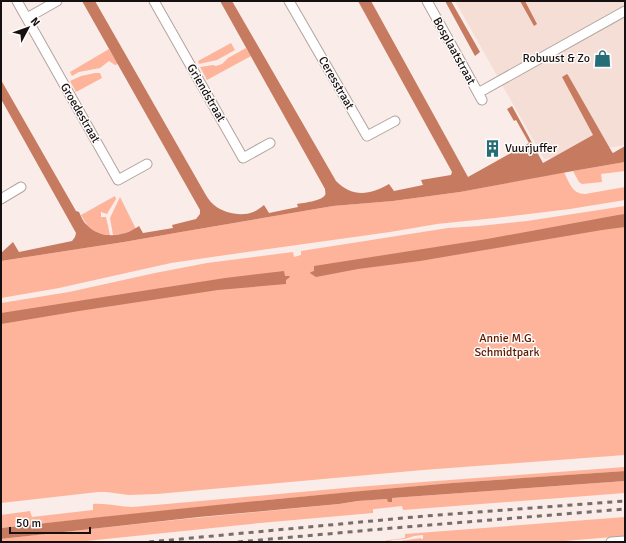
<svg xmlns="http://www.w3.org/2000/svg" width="626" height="543" font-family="Signika,sans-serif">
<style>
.built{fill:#f4ded6}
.green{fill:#feb49a}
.water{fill:#c67b60}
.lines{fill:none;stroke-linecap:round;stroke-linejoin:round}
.minor-casing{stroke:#b1a49f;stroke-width:11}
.minor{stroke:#fff;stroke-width:9}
.rail{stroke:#776e6b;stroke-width:3;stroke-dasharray:5 5;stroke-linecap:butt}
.labels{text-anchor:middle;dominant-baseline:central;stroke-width:3;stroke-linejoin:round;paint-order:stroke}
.street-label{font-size:12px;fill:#161110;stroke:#fffcfb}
.poi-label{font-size:12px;fill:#161110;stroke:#fffcfb;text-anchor:end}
.park-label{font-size:12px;fill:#5e1900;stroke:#fffcfb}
</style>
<rect width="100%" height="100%" fill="#faece8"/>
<!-- built -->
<path class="built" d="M455 1H625V145L544 159Z"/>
<!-- green -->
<path class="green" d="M231 43 235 50 217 60 199 64 198 61Z
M246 48 251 56 207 80 200 67 213 65 216 66 222 64 228 58Z
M109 49 118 64 115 65 109 61 100 68 79 72 72 76 70 72Z
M95 73H100L102 78 76 92 70 81 81 76Z
M625 162V171L601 174 602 182 582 184 579 182 573 171Z
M564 172C569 182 572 194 585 194L625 187V200L570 209 495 218 437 224 390 232 212 257 171 263 59 288 1 298V261L124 242 187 231 333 206 393 201 460 192Z
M115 196 116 199 107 214 101 212V217H106L110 235C94 234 88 228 81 215Z
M120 197 136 229 122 234 113 235 110 218Z
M625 206V455L423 470 157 494 129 495 106 492H98L1 503V303L69 292 155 273 207 263 293 252 294 257 301 255V251L448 228 479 226 527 221Z
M625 467V471L453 483 267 500 1 528V515L30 511 32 517 93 510V504C106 503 120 507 133 507L356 487Z
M625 481V493L403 510 402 506 375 509H373V513L260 523 77 542H1V539C113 526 226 515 339 504L358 501 388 499V502H392V498Z
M625 517V536L552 542H393C403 541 411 539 421 538V539H423V535L414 536 405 539 381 541 405 538V534Z"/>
<!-- water -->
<path class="water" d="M82 1H95L203 190C206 195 209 201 214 205 223 213 242 217 253 212 257 211 261 207 264 205L269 213 298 207 297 204C303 203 322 201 325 195 326 194 325 191 325 189L220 1H232L336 181C353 198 370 195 389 184L394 191 423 185 421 180 451 175 452 172 358 1H371L468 177 529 143 516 120 514 121 507 109 512 106 543 163 593 135 562 77 567 74 568 75 612 152 613 153 625 146V162L573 171 460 192 393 201 333 206 187 231 124 242 1 261V253L13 242 19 252 72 241 75 237 76 233 1 99V80L76 211 79 212C81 216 83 222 87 225 101 240 124 237 139 226L143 233 173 228 172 225 196 219 200 214V210Z
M445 1H451L480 52 475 56Z
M520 1H525L537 24 534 26Z
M625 214V227L602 230 420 261 358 269 316 277 310 273 311 272 314 271V266L487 239 618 215Z
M284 271 285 276H289L290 277 286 280V284L218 290 79 311 1 324V313L225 278Z
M625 471V481L392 498V502H388L387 499 358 501 339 504 199 517 1 539V528C151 511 302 496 452 483 510 479 567 475 625 471Z"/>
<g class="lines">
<defs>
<path id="minor" d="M17 1 118 180 147 164
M154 1 243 158 270 143
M289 1 367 136 395 121
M427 1 482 100
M27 18 57 1
M478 93 625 11
M1 199 21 187
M611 542 625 541"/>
</defs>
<!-- minor casing -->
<use href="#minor" class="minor-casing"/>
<!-- minor -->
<use href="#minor" class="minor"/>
<!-- rail -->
<path class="rail" d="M149 542 425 516 625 501
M238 542 393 528 625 509"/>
</g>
<!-- icons -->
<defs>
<symbol id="shop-bare" viewBox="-9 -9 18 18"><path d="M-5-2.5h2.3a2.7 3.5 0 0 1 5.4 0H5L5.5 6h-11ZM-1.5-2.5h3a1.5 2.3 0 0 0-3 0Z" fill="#256e78" stroke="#fffcfb" stroke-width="2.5" paint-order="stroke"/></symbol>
<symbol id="building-bare" viewBox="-9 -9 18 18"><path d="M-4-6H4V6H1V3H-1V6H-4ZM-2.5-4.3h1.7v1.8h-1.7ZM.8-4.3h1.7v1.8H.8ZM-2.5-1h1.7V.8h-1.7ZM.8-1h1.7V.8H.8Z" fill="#256e78" stroke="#fffcfb" stroke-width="2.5" paint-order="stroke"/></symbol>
</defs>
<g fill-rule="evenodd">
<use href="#shop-bare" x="590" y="46" width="25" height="25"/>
<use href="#building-bare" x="480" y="136" width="25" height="25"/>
</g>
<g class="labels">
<!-- street labels -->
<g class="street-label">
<text transform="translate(454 51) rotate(61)">Bosplaatstraat</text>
<text transform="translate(336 83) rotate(60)">Ceresstraat</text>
<text transform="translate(206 93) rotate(60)">Griendstraat</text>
<text transform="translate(80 113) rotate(60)">Groedestraat</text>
</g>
<!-- poi labels -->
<g class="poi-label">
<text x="590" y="58">Robuust &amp; Zo</text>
<text x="505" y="148" text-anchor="start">Vuurjuffer</text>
</g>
<!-- park labels -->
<g class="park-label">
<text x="507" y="338">Annie M.G.<tspan x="507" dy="14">Schmidtpark</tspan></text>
</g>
</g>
<!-- border -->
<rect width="626" height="543" fill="none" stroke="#161110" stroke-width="4"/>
<!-- north arrow -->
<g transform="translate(28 28) rotate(49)" stroke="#fffcfb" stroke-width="3" paint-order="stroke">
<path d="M0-3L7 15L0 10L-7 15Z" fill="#161110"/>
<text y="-6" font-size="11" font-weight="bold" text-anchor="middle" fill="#161110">N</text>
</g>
<!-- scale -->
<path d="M10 527v6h80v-6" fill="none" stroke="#161110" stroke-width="2"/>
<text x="16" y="527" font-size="12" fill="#161110" stroke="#fffcfb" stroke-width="3" paint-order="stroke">50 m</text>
</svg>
